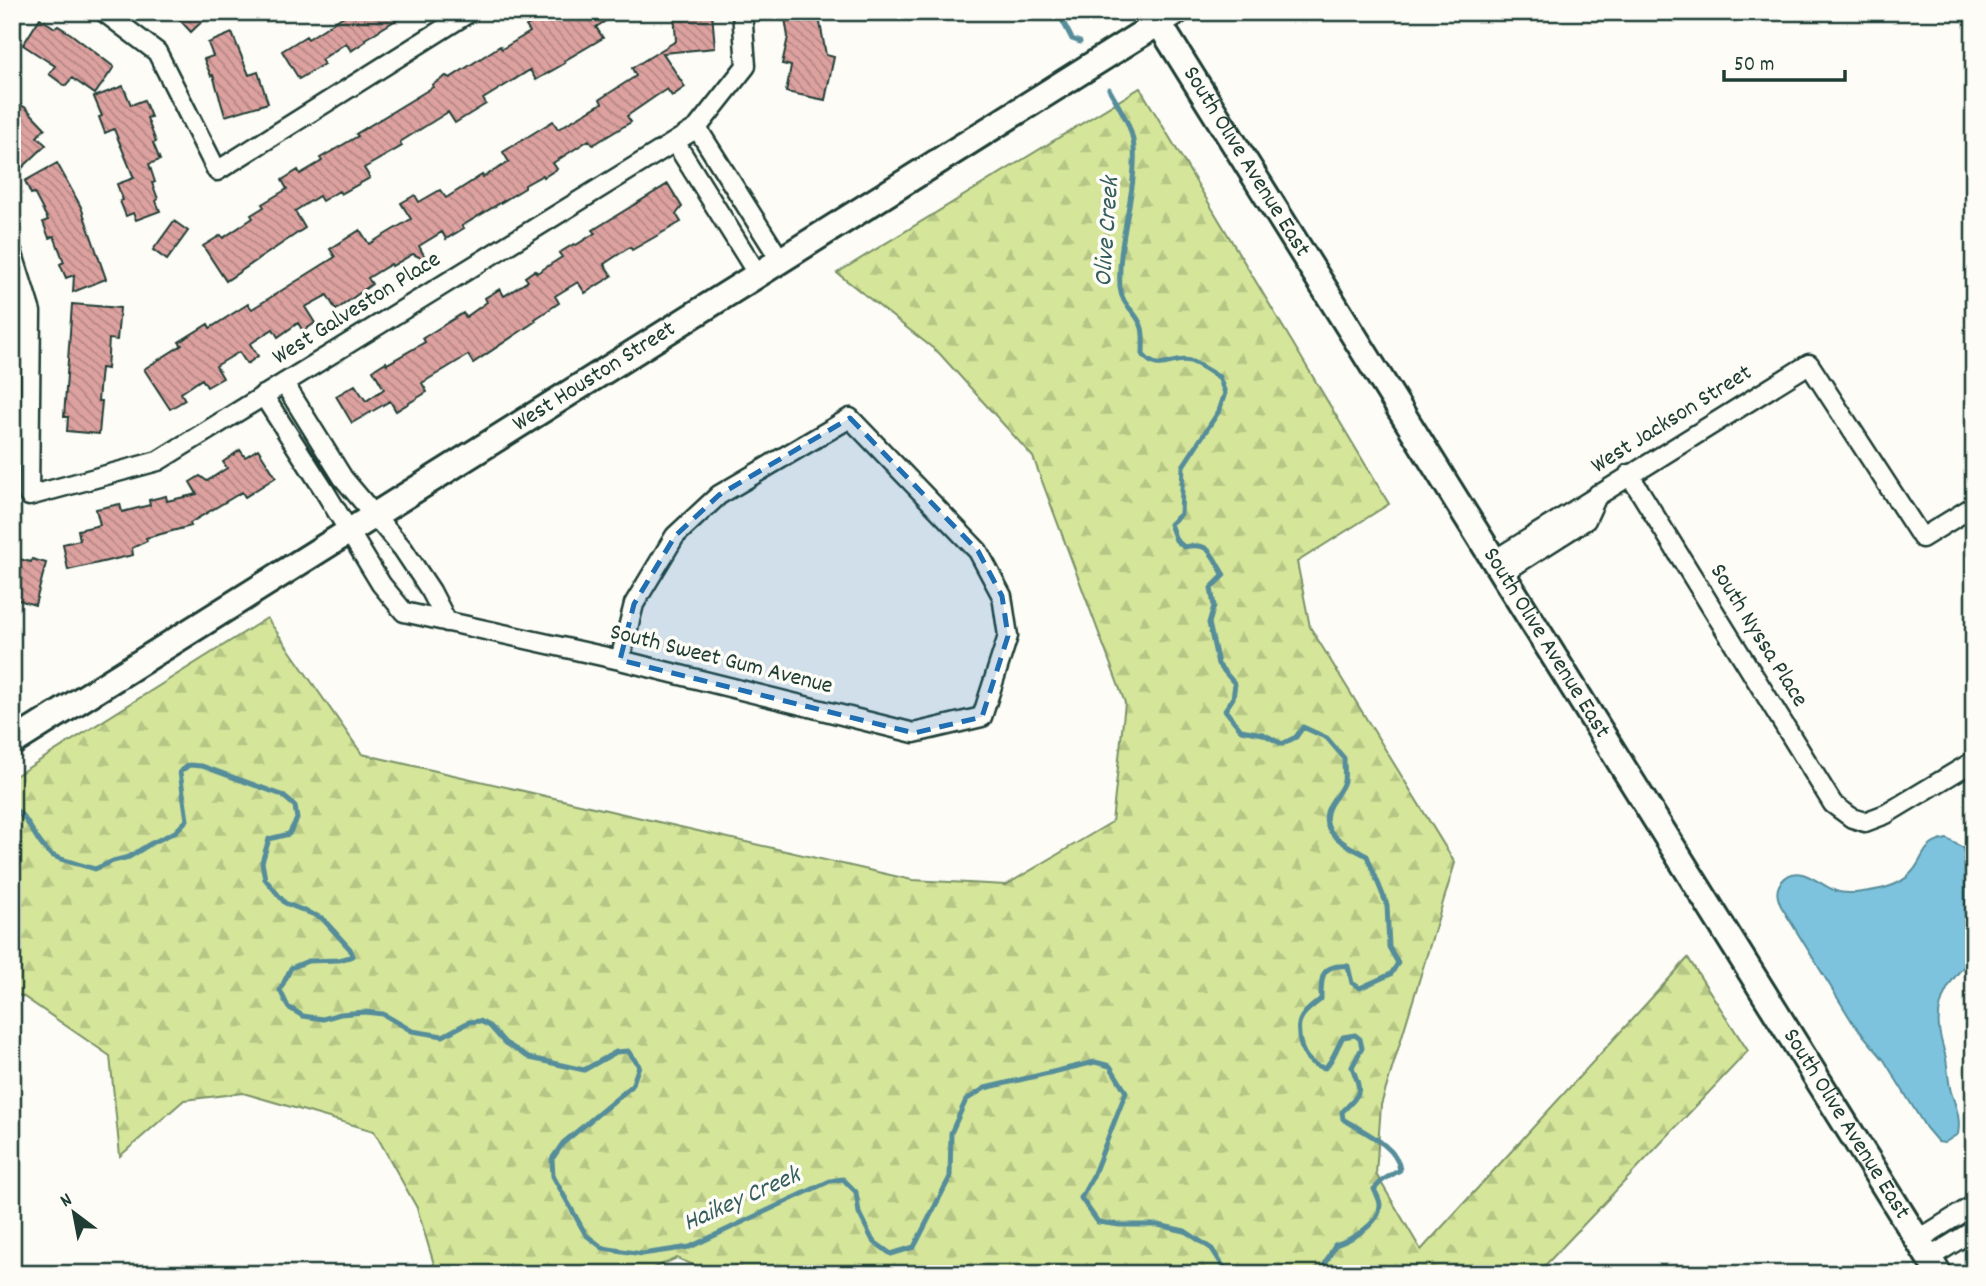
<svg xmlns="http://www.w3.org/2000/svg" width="1986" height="1286" font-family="Dekko,sans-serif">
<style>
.forest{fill:url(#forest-firs);stroke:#7a9267;stroke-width:2}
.water{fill:#7dc3de;stroke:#578d9a;stroke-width:2}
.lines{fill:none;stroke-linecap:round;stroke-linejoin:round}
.stream{stroke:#578d9a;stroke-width:5}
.building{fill:url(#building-back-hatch);stroke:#1f3d34;stroke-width:2}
.street-casing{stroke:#1f3d34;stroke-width:23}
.secondary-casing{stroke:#1f3d34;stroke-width:30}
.street{stroke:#fdfcf7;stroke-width:18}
.secondary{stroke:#fdfcf7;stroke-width:24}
.marked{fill:#1f6fb2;fill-opacity:0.2;stroke:#1f6fb2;stroke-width:5;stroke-dasharray:14 9;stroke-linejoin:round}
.labels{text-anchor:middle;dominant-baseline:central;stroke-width:7;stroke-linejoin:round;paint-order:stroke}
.street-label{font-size:24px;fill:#1f3d34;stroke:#fdfcf7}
.water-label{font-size:26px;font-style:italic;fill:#365e5e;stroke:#fdfcf7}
</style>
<defs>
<pattern id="forest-firs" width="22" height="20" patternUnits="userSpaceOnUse" patternTransform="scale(1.75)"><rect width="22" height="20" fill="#d5e69a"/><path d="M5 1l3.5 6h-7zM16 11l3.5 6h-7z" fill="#b6c685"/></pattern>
<pattern id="building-back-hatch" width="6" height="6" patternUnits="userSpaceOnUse" patternTransform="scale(1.75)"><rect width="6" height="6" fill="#dda2a0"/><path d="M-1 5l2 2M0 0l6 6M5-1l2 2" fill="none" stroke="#b38583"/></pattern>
</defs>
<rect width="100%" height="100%" fill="#fdfcf7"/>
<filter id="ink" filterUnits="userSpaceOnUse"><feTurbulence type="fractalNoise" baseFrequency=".0143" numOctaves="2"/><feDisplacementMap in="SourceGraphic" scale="14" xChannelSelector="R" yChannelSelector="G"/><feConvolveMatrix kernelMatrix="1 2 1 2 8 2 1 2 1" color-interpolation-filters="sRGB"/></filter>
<g filter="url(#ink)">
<!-- forest -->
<path class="forest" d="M1140 88 1389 504 1297 562 1310 627 1455 863 1381 1105 1376 1174 1421 1250 1688 958 1748 1051 1537 1274H715L677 1258 640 1274H437L417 1208 374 1131 243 1093 184 1100 120 1156 110 1056 24 997 12 993V778L267 618 362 754 912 880 1006 885 1112 822 1125 703 1033 457 939 353 837 273Z"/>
<!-- water -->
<path class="water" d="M1947 839 1965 849 1974 863V957C1953 975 1936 999 1939 1028 1940 1039 1944 1049 1946 1059 1948 1070 1948 1081 1951 1092 1956 1107 1961 1118 1958 1134L1944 1143 1938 1142 1926 1128 1884 1060 1853 1023 1781 906C1777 897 1775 889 1782 881 1800 860 1821 888 1839 892 1844 893 1850 893 1855 893 1872 891 1898 888 1910 874 1926 859 1919 844 1947 839Z"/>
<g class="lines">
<!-- stream -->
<path class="stream" d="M1058 12 1072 39 1080 42
M1109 89C1119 107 1133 127 1134 148 1137 193 1117 240 1120 287 1122 308 1136 309 1142 328 1144 336 1143 346 1143 355 1161 375 1171 356 1190 361 1199 364 1210 372 1219 377L1225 393 1219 411 1183 466 1181 514 1170 524 1176 540 1184 547C1211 541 1211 555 1224 575L1211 588 1214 606 1209 623 1218 664 1235 684 1233 698 1225 710 1241 730 1263 734 1282 744 1296 737 1303 727 1327 738 1344 758C1344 765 1345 774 1344 781 1342 789 1334 798 1330 805 1315 832 1348 846 1367 856L1387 905 1389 947 1398 963 1391 974 1360 988 1352 983 1348 966C1321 964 1321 976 1321 999 1313 1006 1301 1013 1299 1024 1298 1028 1299 1032 1299 1036 1301 1053 1308 1065 1325 1068 1334 1059 1336 1048 1343 1037L1355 1035 1360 1039 1362 1048 1352 1067C1362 1093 1362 1092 1342 1112L1343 1119C1362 1131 1398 1146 1400 1170L1383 1180 1374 1189C1376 1194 1380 1199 1380 1205 1380 1224 1351 1240 1335 1245L1320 1274
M12 808C29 815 35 844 52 855 62 861 84 865 95 869L113 861 129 857 150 844 175 832 187 820 180 772 189 765 202 766 282 795 295 806 297 819 289 834 269 839 262 862 265 879 285 903 322 918 350 949 353 956 339 960 308 961 291 968 280 990 288 1007 303 1016 323 1019 340 1014 365 1012 383 1014 412 1031 443 1036 469 1022 480 1021 490 1026 505 1043 530 1058 584 1070 616 1052 628 1051 639 1066 632 1086 563 1143 552 1159 553 1176 586 1235 603 1248 642 1254 690 1247 830 1181 843 1179 856 1192 859 1213 873 1241 891 1254 914 1247 950 1177 951 1133 966 1100 985 1088 1095 1062 1110 1066 1126 1092 1093 1176 1081 1198 1098 1222 1120 1225H1158L1185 1231 1212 1249 1228 1274"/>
</g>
<!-- building -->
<path class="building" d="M185 12H212L191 32 178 18Z
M350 12H409L365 39 366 41 351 51 346 43 321 60 324 64 299 79 282 51 306 36 308 39Z
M551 12H565L568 18 577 12H620L596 27 603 38 564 61 565 63 536 80 530 70 483 99 486 104 455 123 448 112 400 142 402 146 364 168 370 178 341 194 339 191 322 201 319 196 295 211 305 228 226 281 203 246 221 235 223 238 253 218 251 215 264 207 262 204 287 189 282 180 298 170 300 174 322 161 320 158 358 136 356 134 433 87 432 85 446 76 450 78 500 46 502 49 530 32 526 26Z
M674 12H712L715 48 663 53 685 87 672 96 667 89 656 96 627 116 631 122 593 145 589 140 553 163 557 169 544 177 543 175 525 185V188L462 226 464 228 446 239 442 232 419 246 427 261 413 254 392 266 391 264 368 278 372 284 336 310 327 295 305 307 315 323 303 331 298 323 278 337 273 329 250 344 258 356 247 364 239 352 216 366 223 378 207 387 202 379 181 393 185 400 170 409 144 369 182 345 179 342 208 324 210 328 248 304 252 309 335 257 330 249 360 230 369 244 411 219 401 203 415 195 419 202 440 190 446 198 482 175 483 177 509 162 503 152 553 121 558 129 602 103 600 99 636 76 632 68 676 41Z
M784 12H818L826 55 834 57 825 100 786 92 791 66 782 64 788 37Z
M40 18 55 28 58 26 71 34 114 67 95 94 72 78 65 86 49 74 55 66 23 45Z
M232 33 249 75 258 72 268 103 225 116 213 75 211 76 204 59 213 56 208 43Z
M123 86 131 105 144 100 151 117 147 118 156 142 153 143 160 160 149 164 155 182 152 183 158 199 156 201 160 211 136 220 133 213 126 216 120 201 123 200 117 184 134 178 114 129 105 133 99 117 102 116 94 97Z
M12 99 26 108 45 128 37 137 46 145 21 169 12 160Z
M57 163 81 207 106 279 73 292 74 275 66 278 60 264 64 262 54 236 49 238 43 222 48 220 34 193 31 194 25 181Z
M668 184 682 207 676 214 681 222 632 250 630 247 604 264 612 276 585 293 578 282 555 296 559 303 535 319 536 321 473 363 468 355 422 383 427 392 396 411 390 401 352 423 336 396 355 385 366 401 384 389 373 370 386 362 387 364 425 342 423 338 463 313 466 317 487 302 485 298 500 289 504 296 528 281 525 277 535 270 537 273 562 257 559 253 574 244 576 245 595 233 593 230Z
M174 221 188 231 167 260 153 250Z
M72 304 120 308 117 340 109 339 107 369 101 368 98 401H102L99 434 67 431 68 417H64Z
M258 449 276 477 245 497 242 492 190 523 191 526 146 538 147 541 132 548 133 555 68 570 63 544 80 540 78 530 100 525 96 509 120 504 122 512 150 505 149 500 166 496 167 501 197 494 190 482 200 476 207 481 227 468 223 462 240 450 245 457Z
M12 557 31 562 32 559 46 563 35 605 12 598Z"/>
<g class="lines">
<defs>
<path id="street" d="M104 12 157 52 217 171 470 12
M697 128 781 261
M675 142 758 275
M12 251 31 312 29 496 158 461 697 128 746 66 742 12
M284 383 343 478 403 549 431 591 447 622
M263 395 324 490 381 584 404 612 620 660 914 733 982 717 1008 636 1002 596 978 551 850 418 719 495 675 536 634 604 620 660
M1629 474 1833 804 1852 818 1865 822 1886 814 1974 761
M1493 561 1809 364 1922 538 1974 506
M1501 574 1586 520 1598 494
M1918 1240 1974 1205
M1929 1258 1974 1230"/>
<g id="secondary">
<path id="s1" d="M1152 12 1939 1274"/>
<path id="s2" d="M12 743 1176 12"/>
</g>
</defs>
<!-- street casing -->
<use href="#street" class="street-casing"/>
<!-- secondary casing -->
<use href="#secondary" class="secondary-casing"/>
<!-- street -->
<use href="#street" class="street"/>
<!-- secondary -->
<use href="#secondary" class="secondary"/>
</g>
</g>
<!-- marked area -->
<path class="marked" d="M850 418 978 551 1002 596 1008 636 982 717 914 733 620 660 634 604 675 536 719 495Z"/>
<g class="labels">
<!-- street labels -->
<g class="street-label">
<text stroke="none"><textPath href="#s1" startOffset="177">South Olive Avenue East</textPath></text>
<text transform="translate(357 309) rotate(-32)">West Galveston Place</text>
<text stroke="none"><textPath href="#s2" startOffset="688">West Houston Street</textPath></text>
<text transform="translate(1672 420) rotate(-32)">West Jackson Street</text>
<text transform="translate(1758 636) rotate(58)">South Nyssa Place</text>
<text stroke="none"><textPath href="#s1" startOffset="744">South Olive Avenue East</textPath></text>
<text transform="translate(721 660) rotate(14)">South Sweet Gum Avenue</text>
<text stroke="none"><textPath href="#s1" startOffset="1311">South Olive Avenue East</textPath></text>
</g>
<!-- water labels -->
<g class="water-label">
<text transform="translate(1108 232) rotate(-86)">Olive Creek</text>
<text transform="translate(742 1200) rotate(-24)">Haikey Creek</text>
</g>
</g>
<!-- margin -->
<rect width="1986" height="1286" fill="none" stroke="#fdfcf7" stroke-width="42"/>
<rect x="21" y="21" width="1944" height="1244" fill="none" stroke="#1f3d34" stroke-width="2.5" filter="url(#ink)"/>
<!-- north arrow -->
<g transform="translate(74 1213) rotate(328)" stroke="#fdfcf7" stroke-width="5" paint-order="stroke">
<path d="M0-5L12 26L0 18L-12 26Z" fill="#1f3d34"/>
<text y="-10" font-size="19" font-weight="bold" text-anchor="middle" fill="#1f3d34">N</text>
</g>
<!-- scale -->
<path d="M1724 70v10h121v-10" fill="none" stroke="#1f3d34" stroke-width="3.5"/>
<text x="1734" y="70" font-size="21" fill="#1f3d34" stroke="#fdfcf7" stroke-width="5" paint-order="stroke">50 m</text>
</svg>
